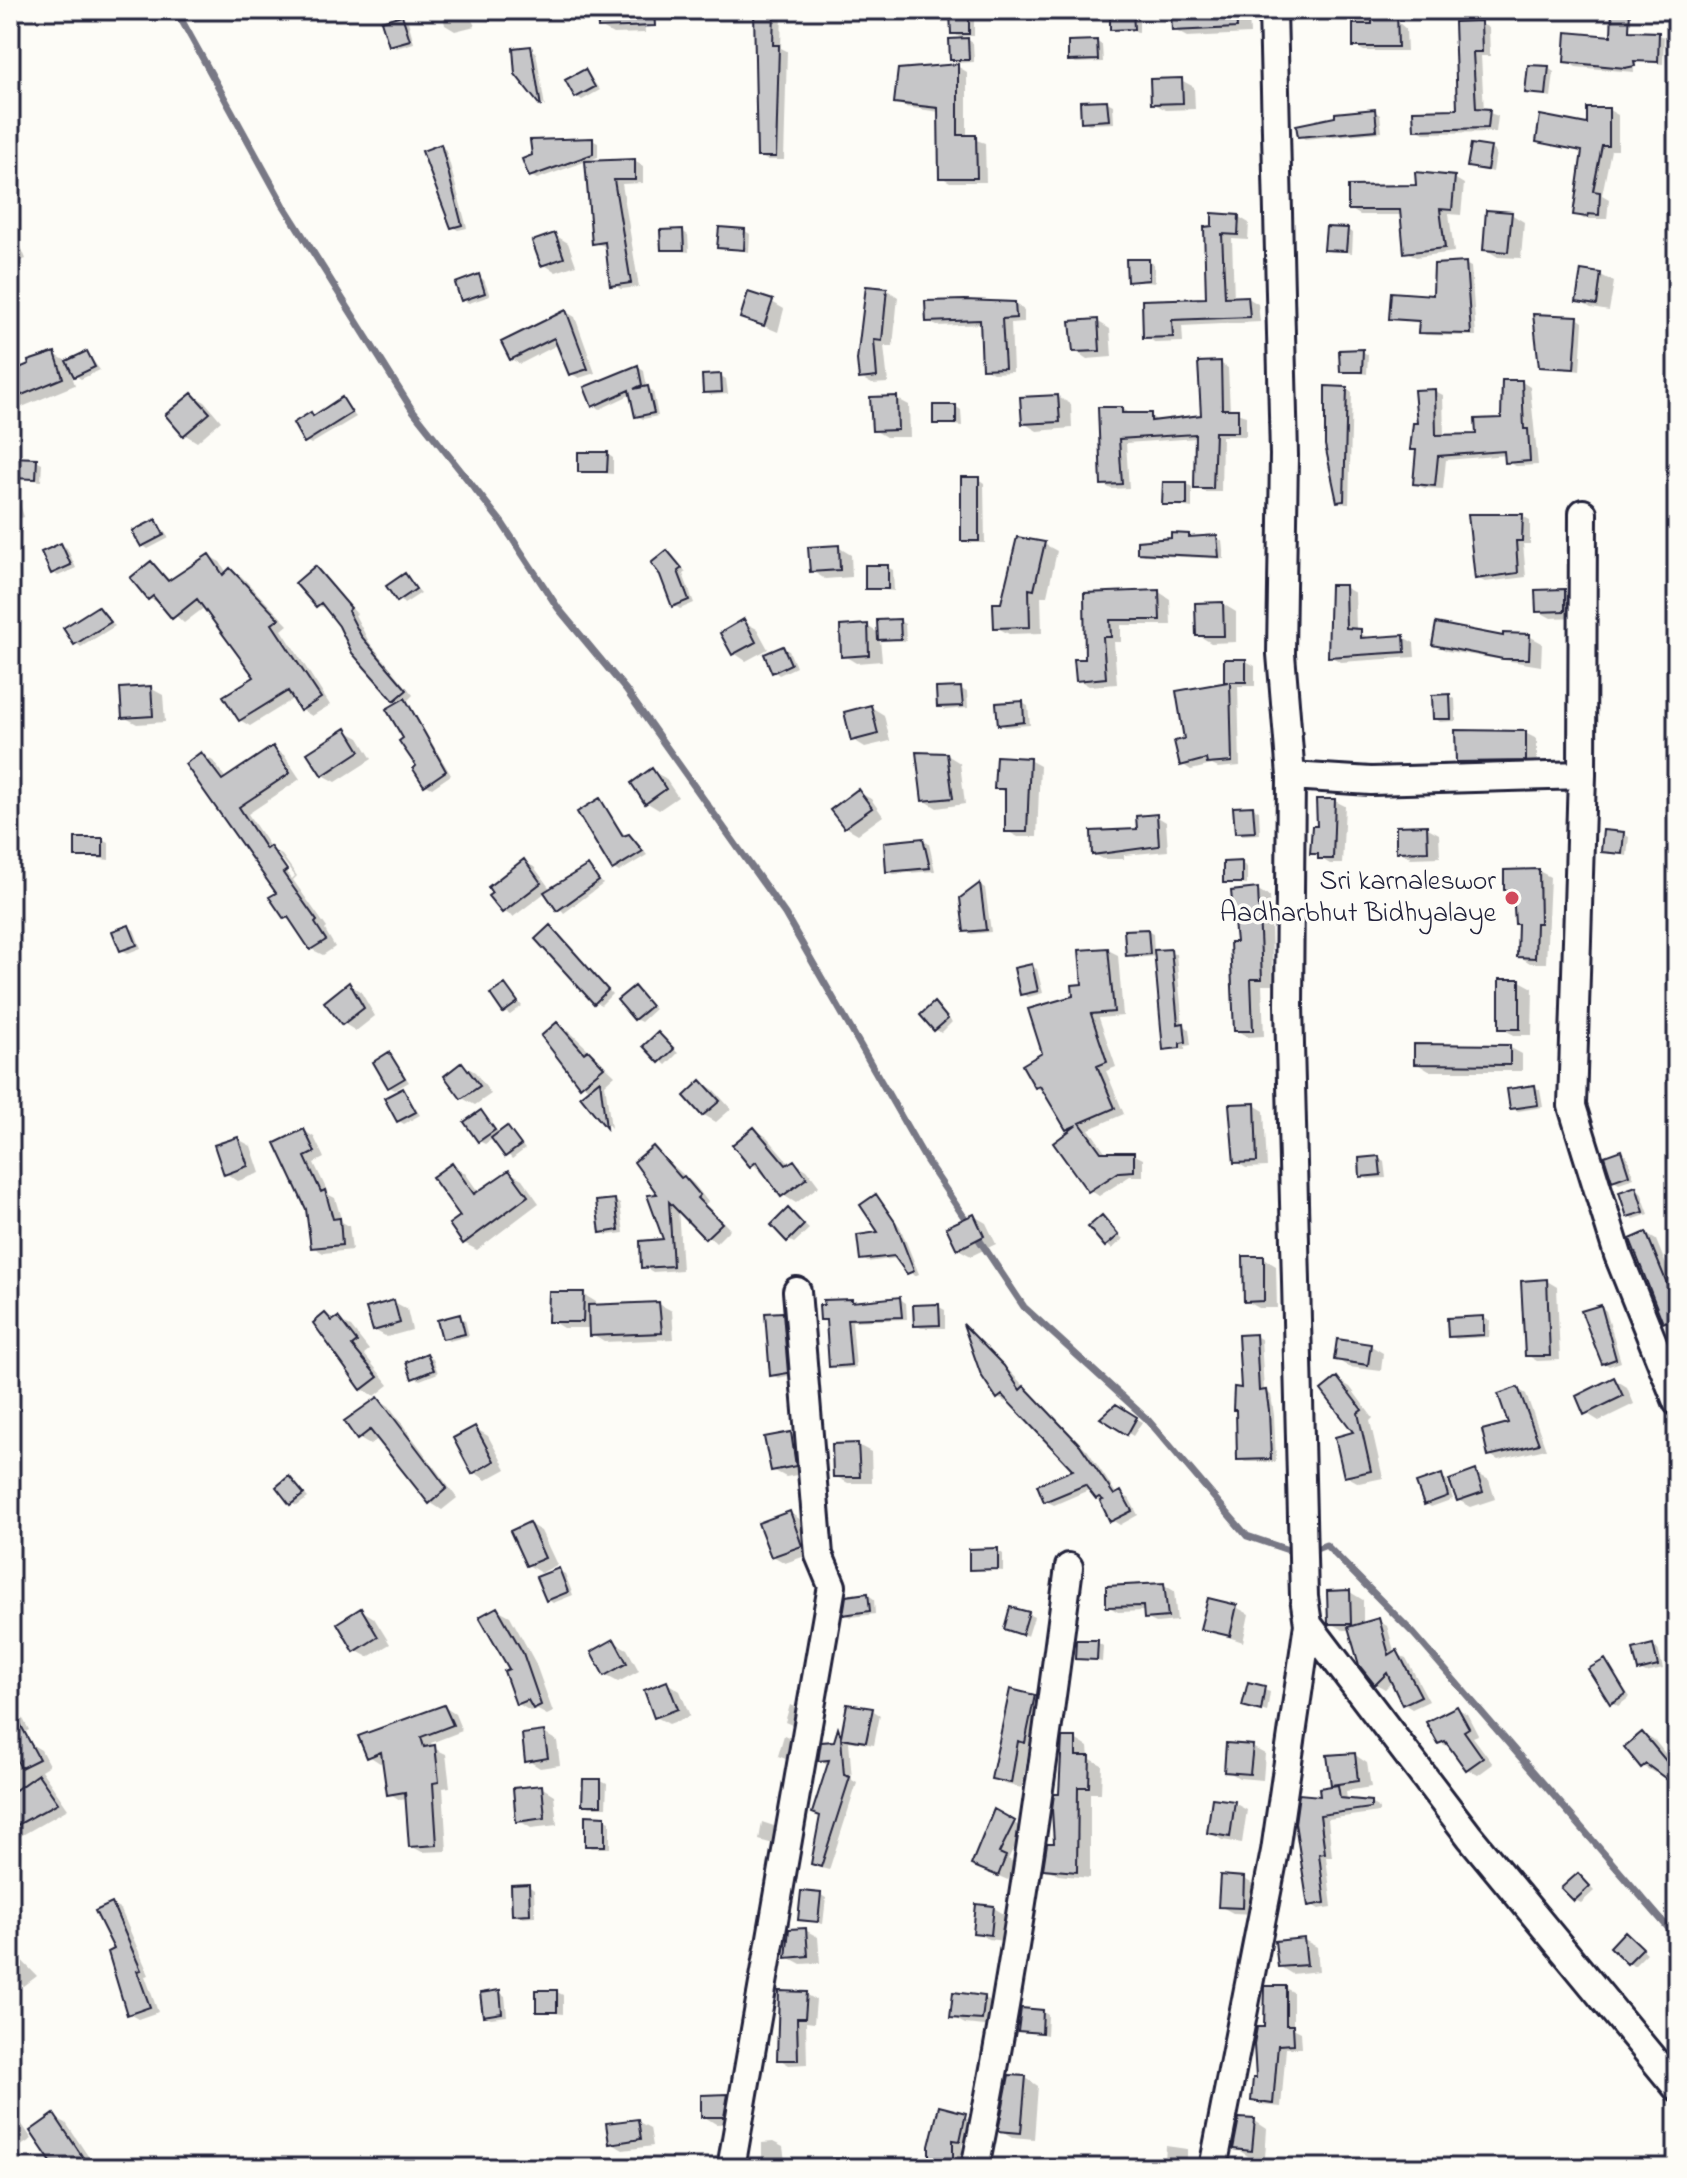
<svg xmlns="http://www.w3.org/2000/svg" width="1687" height="2178" font-family="'Indie Flower',sans-serif">
<style>
.shadow{fill:#0003;fill-rule:evenodd}
.lines{fill:none;stroke-linecap:round;stroke-linejoin:round}
.stream{stroke:#787885;stroke-width:7}
.building{fill:#c6c6c8;stroke:#22223b;stroke-width:2}
.street-casing{stroke:#22223b;stroke-width:32}
.street{stroke:#fdfcf7;stroke-width:26}
.poi-dot{fill:#d1495b;stroke:#fdfcf7;stroke-width:3}
.labels{text-anchor:middle;dominant-baseline:central;stroke-width:7;stroke-linejoin:round;paint-order:stroke}
.poi-label{font-size:28px;fill:#22223b;stroke:#fdfcf7;text-anchor:end}
</style>
<rect width="100%" height="100%" fill="#fdfcf7"/>
<filter id="ink" filterUnits="userSpaceOnUse"><feTurbulence type="fractalNoise" baseFrequency=".0125" numOctaves="2"/><feDisplacementMap in="SourceGraphic" scale="16" xChannelSelector="R" yChannelSelector="G"/><feConvolveMatrix kernelMatrix="1 2 1 2 8 2 1 2 1" color-interpolation-filters="sRGB"/></filter>
<g filter="url(#ink)">
<!-- shadow -->
<path class="shadow" d="M442 10H467L475 26 455 31 445 25Z
M599 10H637L644 14 645 33 613 34 600 27Z
M754 10H782L781 48 787 51 784 160H767L759 156Z
M1173 10H1244L1249 13 1250 34 1187 37 1174 30Z
M1355 10H1384L1406 29 1407 51H1364L1355 46Z
M1446 10H1470V14Z
M1133 11 1139 14V32L1112 29Z
M968 13 974 16V36H962L973 43 974 62 957 63 952 59 964 40 953 33Z
M402 17 408 21 414 43 396 48 391 45Z
M1480 23 1489 28 1490 56H1481L1484 111 1498 116 1496 132 1424 133 1416 129 1459 111 1456 24Z
M1658 34 1664 37 1663 64 1633 61 1634 72 1576 67 1566 61 1620 39Z
M1097 42 1102 45 1103 62 1076 63 1070 60Z
M530 48 536 52 545 107 519 75Z
M957 66 967 72V137L985 143 986 182H950L941 177 940 112 905 107 896 102Z
M1548 68 1554 72 1551 97 1528 92Z
M585 71 600 90 582 100 576 96Z
M1181 80 1194 87 1195 109 1166 110 1153 103Z
M1107 102 1113 105 1114 123 1089 124 1083 121Z
M1609 110 1618 115V150H1611L1602 195 1609 199 1607 219H1584L1575 214 1584 153 1538 141 1588 126Z
M1375 112 1380 115 1382 132 1305 139 1300 136 1337 118Z
M592 140 598 143V157L537 179 531 176 534 157Z
M441 147 446 150 467 228 458 230 453 227Z
M1490 149 1496 152 1493 172 1470 166Z
M634 161 643 166V183L622 184 639 287 621 289 612 284 608 247 594 243 587 163Z
M1454 178 1464 184 1461 215 1449 214 1454 252 1416 257 1406 251 1403 215H1360L1350 209Z
M10 199 21 220 12 224 26 259 10 265Z
M1511 214 1524 222 1521 258 1498 257 1485 249Z
M1239 217 1249 223 1248 240 1232 239 1234 299 1248 298 1258 304 1260 322 1182 326 1183 342 1156 343 1145 336 1144 301 1208 300 1206 229Z
M1347 230 1353 233 1352 253 1326 249Z
M682 231 688 235 689 252 663 249Z
M745 231 750 234 749 252 719 247Z
M555 235 568 243 576 265 556 272 543 264Z
M1148 261 1154 264 1155 283 1129 280Z
M1465 264 1471 267 1476 336 1426 335 1420 332 1421 323 1392 318 1435 297Z
M1601 275 1614 282 1609 311 1591 308 1578 301Z
M479 277 484 280 490 296 469 303 463 300Z
M887 290 898 297 893 346H884L888 383 872 384 861 378Z
M772 302 784 309 778 332 742 317Z
M1015 304 1024 310V322L1011 323 1013 372 993 373 984 368 982 324 937 326 928 321Z
M566 312 575 317 595 373 579 378 570 373 559 344 520 364 511 359Z
M1577 318 1583 322 1580 371 1540 366Z
M1097 321 1110 329 1112 357 1087 359 1075 351Z
M1362 351 1368 355 1367 374 1342 371Z
M87 353 100 370 81 379 71 373 75 385 22 407 10 401V374L54 354 68 362Z
M1220 363 1228 368 1230 411 1246 416V436H1222L1221 492H1205L1196 488 1197 438 1126 443 1129 488 1111 489 1103 484 1122 409 1130 414 1150 415 1158 422 1203 417Z
M638 367 644 371 647 388 653 391 658 416 643 419 637 416 632 394 600 409 594 405Z
M721 376 726 379 728 394 711 395 705 392Z
M1522 382 1530 387 1538 465 1516 466 1507 462V455L1446 460 1443 489 1424 488 1415 483 1418 452 1412 449 1435 391 1443 395 1444 437 1478 435 1503 420Z
M1347 389 1352 392 1349 504H1345L1339 500Z
M192 395 205 402 221 421 197 442 184 434Z
M1058 397 1071 404 1072 428 1037 431 1024 423Z
M896 398 909 405 910 437H886L874 430Z
M342 400 356 417 311 444 306 441 311 414 315 417Z
M956 407 961 410 962 426 935 423Z
M607 454 613 458V474L580 471Z
M36 460 42 463 41 481 10 477Z
M978 479 984 483 985 543H969L963 540Z
M1187 484 1192 487V508L1164 504Z
M13 498 19 501 24 517 10 521V499Z
M1522 516 1530 520V544H1523L1526 577 1485 582 1477 578Z
M156 521 169 538 148 549 142 545Z
M1188 536 1222 540 1224 559 1145 555 1139 552Z
M1044 544 1057 551 1047 596H1041L1042 633 1009 634 996 627 1002 605Z
M61 545 67 548 76 568 58 576 52 572Z
M838 547 851 555 852 577 825 579 812 571Z
M668 552 686 572 683 574 694 603 680 609 674 605Z
M209 556 220 562 227 573 230 570 241 576 288 625 282 630 330 705 312 716 302 710 295 698 250 726 240 720 256 678 205 607 184 623 162 603 149 599 152 563 171 581Z
M887 567 893 570 894 591 867 588Z
M315 569 357 614 355 615 369 642 413 695 407 701 451 775 432 788 426 785 406 739 401 703 328 608 317 606Z
M405 575 421 593 404 604 389 587Z
M1344 587 1355 593 1356 631 1371 639 1403 637 1414 643 1415 657 1341 662 1330 656Z
M10 590 19 613 10 616Z
M1564 591 1577 598 1578 617 1551 618 1538 611Z
M1159 592 1170 599 1171 625H1121V642H1114L1117 684 1089 686 1077 679 1087 661 1086 595Z
M1223 604 1236 612V642L1211 643 1198 635Z
M98 609 115 626 81 647 76 643Z
M899 621 905 624 906 641 880 639 882 661 856 663 843 655 867 626 880 634Z
M744 622 757 629 768 649 746 661 734 653Z
M1529 636 1542 643 1541 666 1447 651 1434 644Z
M783 648 789 651 796 667 779 675 774 671Z
M1246 661 1255 666V686H1238L1240 766 1218 768 1212 765 1191 770 1182 764 1186 740 1178 692 1231 683 1226 680Z
M150 688 163 695 165 722 137 724 124 717Z
M961 689 967 692 968 708 945 710 939 706Z
M1450 696 1455 699 1456 721 1440 722 1435 718Z
M1022 703 1028 706 1030 725 1005 727 1000 723Z
M871 707 884 715 890 741 865 747 852 739Z
M346 731 359 738 372 759 336 782 323 775Z
M1525 733 1537 739V766L1470 767 1458 761Z
M273 749 284 755 300 779 248 814 272 850 282 855 297 876 293 880 327 928 325 930 335 947 323 955 311 949 295 923 285 918 278 893 201 754 213 761 227 780ZM273 854H278L295 876 292 879Z
M947 755 960 763 965 804 937 808 924 800Z
M1029 760 1040 766 1037 837H1018L1007 831V794L996 787Z
M652 771 665 778 678 797 659 810 646 802Z
M858 792 871 799 883 816 858 834 846 827 833 810Z
M600 801 626 837 635 840 647 855 619 872 614 869Z
M1335 801 1345 806 1342 864H1330L1312 853Z
M1253 808 1259 811 1260 834 1242 835 1237 832Z
M1156 816 1166 822 1168 851 1124 855V859H1103L1094 854 1139 831Z
M1426 827 1439 834 1440 857 1411 858 1398 851Z
M1623 834 1629 837 1627 856 1603 851Z
M103 840 109 843V860L77 856Z
M923 840 929 844 935 871 894 874 888 871Z
M524 862 534 867 551 890 589 867 603 884 564 913 546 892 513 917 503 911Z
M1241 863 1247 867V885L1225 882Z
M1539 871 1550 877 1546 963H1530L1519 956 1520 925 1515 895 1506 889Z
M980 885 985 888 991 932 972 934 966 931Z
M1258 890 1270 897 1273 985H1262L1264 1036 1248 1037 1236 1030 1238 944Z
M128 927 134 930 141 948 128 953 122 950Z
M550 928 612 994 601 1005 595 1002Z
M1147 931 1153 934 1154 952 1176 954 1183 1025 1189 1029 1191 1045 1185 1046V1050L1165 1048 1157 956 1134 958 1128 954Z
M1108 950 1118 955 1123 1016 1099 1018 1116 1067 1106 1071 1124 1114 1089 1129 1107 1154H1133L1143 1159V1176H1130L1099 1196 1090 1190 1072 1131 1046 1093 1036 1087 1044 1054Z
M1031 966 1037 969 1043 993 1028 997 1022 994Z
M1520 981 1533 988 1532 1035H1514L1501 1028Z
M349 984 361 992 375 1016 356 1031 343 1023Z
M505 986 522 1006 510 1015 504 1011Z
M634 988 655 1009 641 1022 635 1019Z
M934 1005 952 1022 941 1033 935 1029Z
M558 1025 570 1032 615 1075 605 1084 611 1128 583 1097 590 1091 568 1070Z
M658 1035 678 1053 666 1065 646 1046Z
M1509 1047 1522 1054V1071H1429L1416 1063Z
M389 1054 409 1082 395 1090 389 1087Z
M463 1065 475 1072 491 1094 475 1105 462 1098Z
M701 1082 714 1090 731 1109 716 1122 704 1115 686 1096Z
M1534 1087 1540 1090 1543 1107 1518 1111 1512 1108Z
M403 1090 420 1115 404 1124 399 1121Z
M1254 1105 1264 1111 1267 1167 1246 1168 1236 1162Z
M481 1112 500 1134 507 1129 512 1132 525 1149 512 1159 494 1138 485 1144 479 1141Z
M754 1129 767 1137 791 1165 794 1162 807 1170 819 1186 796 1203 783 1195 735 1145Z
M304 1131 314 1137 324 1158 314 1163 329 1195 335 1198 342 1222 349 1226 352 1250 323 1253 313 1247 308 1209 278 1144Z
M238 1139 251 1146 260 1173 238 1181 225 1173Z
M653 1148 694 1184 708 1202 705 1204 730 1229 716 1243 678 1208 682 1270 653 1272 643 1266 666 1241Z
M1621 1152 1627 1156 1634 1178 1619 1183 1614 1180Z
M1379 1158 1384 1162 1386 1178 1368 1179 1362 1176Z
M452 1165 465 1173 479 1193 509 1172 522 1179 539 1203 477 1250 464 1243Z
M1636 1188 1641 1192 1649 1214 1634 1219 1629 1216Z
M877 1196 900 1227 919 1274 914 1276 898 1258 868 1262 862 1259 881 1233Z
M615 1201 620 1204 624 1233 607 1235 602 1231Z
M789 1211 809 1229 794 1243 788 1240Z
M974 1216 986 1223 996 1244 971 1256 958 1249Z
M1102 1218 1123 1239 1112 1249 1107 1245Z
M1646 1234 1656 1240 1677 1292 1674 1328 1664 1322Z
M1263 1258 1276 1266 1277 1308H1259L1246 1301Z
M1547 1281 1557 1287 1560 1360 1537 1361 1527 1355Z
M583 1294 596 1302V1307L659 1304 672 1311 674 1339 604 1342 591 1334V1328H563L550 1320Z
M900 1299 906 1303 907 1319 852 1321 856 1368 837 1369 831 1366 828 1322 822 1319 852 1301Z
M394 1302 407 1309 412 1330 387 1337 374 1330Z
M939 1307 945 1310V1328H921L916 1325Z
M1601 1307 1606 1311 1621 1362 1609 1366 1603 1362Z
M782 1314 788 1318 793 1375 778 1378 772 1375Z
M326 1316 351 1327 369 1350 364 1354 389 1385 375 1396 362 1389Z
M459 1317 465 1320 469 1336 449 1341 444 1338Z
M1484 1318 1490 1321 1489 1337 1456 1339 1450 1336Z
M967 1328 1088 1451 1117 1495 1129 1498 1138 1515 1120 1525 1112 1520 1091 1489 1054 1505 1046 1501 1076 1470 1010 1400 1006 1402 998 1398Z
M1255 1336 1261 1339 1264 1391 1271 1395 1274 1415 1276 1462H1245L1239 1458 1243 1390Z
M1371 1346 1383 1353 1381 1371 1349 1367 1336 1359Z
M427 1356 433 1359 438 1373 420 1380 414 1377Z
M1614 1379 1627 1387 1634 1404 1599 1421 1586 1413Z
M1338 1380 1350 1387 1373 1418 1370 1421 1383 1478 1359 1483 1346 1476 1356 1434Z
M1518 1389 1526 1394 1546 1449 1498 1460 1490 1455 1511 1425Z
M378 1399 389 1406 457 1498 442 1510 431 1503 379 1438 370 1445 358 1438Z
M1116 1407 1142 1422 1133 1436 1104 1418Z
M475 1428 488 1436 506 1469 486 1480 474 1472Z
M791 1434 804 1441 808 1473 786 1477 773 1470Z
M858 1445 871 1452 872 1483H848L835 1476Z
M1476 1473 1489 1480 1495 1499 1471 1507 1458 1500Z
M1441 1477 1447 1480 1453 1499 1431 1507 1425 1503Z
M290 1478 308 1498 297 1506 291 1503Z
M790 1513 803 1521 814 1553 785 1563 773 1556Z
M529 1524 541 1531 557 1565 541 1573 528 1565Z
M997 1550 1003 1554V1571L971 1568Z
M559 1571 565 1574 573 1595 553 1603 547 1599Z
M1164 1585 1174 1591 1177 1621 1156 1623 1146 1618 1145 1611 1118 1612 1108 1606Z
M1350 1592 1363 1600V1625L1379 1621 1387 1626 1395 1654 1406 1658 1429 1701 1412 1709 1404 1704 1393 1681 1385 1689 1376 1684 1351 1630H1343L1330 1623Z
M868 1595 874 1599 875 1614 851 1617 845 1614Z
M1236 1607 1249 1614 1243 1642 1202 1628Z
M497 1609 510 1616 535 1662 553 1712 547 1715 536 1709 530 1711 517 1703Z
M361 1610 374 1618 390 1644 368 1657 355 1650Z
M1028 1614 1034 1617 1028 1636 1012 1631Z
M614 1642 627 1649 639 1671 618 1682 605 1675Z
M1097 1642 1103 1646 1102 1662 1078 1658Z
M1652 1646 1658 1649 1663 1669 1646 1673 1640 1670Z
M1605 1661 1630 1697 1618 1706 1612 1702Z
M10 1682 17 1693 11 1696 29 1730 16 1737 10 1734Z
M667 1683 680 1691 690 1716 669 1724 656 1717Z
M1250 1685 1270 1692 1267 1712 1245 1705Z
M1034 1697 1046 1703 1036 1748 1029 1746 1022 1788 1004 1784 993 1778Z
M790 1705 800 1709 797 1727 785 1722Z
M444 1707 455 1714 462 1731 431 1743 433 1748 446 1754 450 1787 443 1788 447 1851 422 1852 411 1846 408 1799 400 1800 389 1793 384 1761 380 1763 369 1756Z
M1457 1708 1467 1714 1478 1735 1473 1737 1493 1764 1478 1775 1467 1769 1452 1748 1440 1743Z
M872 1710 880 1715 874 1745 849 1741 852 1780 857 1783 829 1870 821 1868 813 1863 830 1766 820 1760 836 1743 839 1731 844 1734Z
M544 1733 557 1741 560 1765 540 1768 527 1760Z
M1642 1734 1655 1741 1677 1768V1785L1658 1771 1655 1773 1642 1766Z
M784 1735 795 1740 791 1761 778 1756Z
M1075 1739 1088 1747 1089 1758 1102 1765 1101 1793H1090V1878L1058 1875 1046 1868 1056 1845 1061 1796Z
M29 1743 41 1750 49 1765 41 1770 68 1809 10 1842V1753Z
M1252 1747 1265 1754 1263 1780 1239 1778 1226 1770Z
M1355 1755 1367 1763 1371 1787 1346 1791 1347 1801 1370 1803 1379 1808V1812L1328 1819 1332 1857H1326L1332 1907 1319 1909 1310 1904 1297 1823 1322 1798 1321 1790 1340 1787 1333 1783Z
M601 1781 607 1784 606 1807H590L584 1804Z
M541 1787 554 1795 557 1825 531 1828 518 1820Z
M1234 1803 1247 1810 1242 1843 1222 1840 1209 1832Z
M995 1812 1024 1829 1008 1859 1015 1863 1008 1880 984 1870Z
M604 1818 610 1821V1848H592L587 1845Z
M762 1822 780 1828 777 1845 759 1840Z
M10 1854 16 1862 10 1866Z
M1244 1879 1257 1886 1255 1914 1233 1913 1220 1906Z
M1583 1879 1594 1891 1581 1903 1575 1900Z
M528 1886 534 1890 535 1916 519 1917 514 1914Z
M821 1895 826 1898 823 1924 800 1919Z
M112 1905 121 1910 149 1975 145 1976 158 2012 138 2019 129 2014Z
M994 1908 1007 1916 1004 1941 988 1939 975 1932Z
M805 1930 818 1937 820 1963 801 1964 788 1957Z
M1626 1934 1647 1953 1634 1966 1613 1947Z
M1304 1940 1317 1947 1319 1971 1292 1974 1279 1966Z
M10 1948 37 1976 24 1986 10 1977Z
M1285 1988 1293 1992V2028L1301 2032 1302 2048H1286L1281 2107 1261 2105 1253 2100 1266 2029Z
M499 1992 505 1996 507 2016 491 2018 485 2015Z
M557 1992 563 1995V2014L538 2011Z
M806 1994 816 2000 814 2023 806 2022 807 2064 789 2065 779 2059Z
M984 1998 997 2006 995 2027 965 2024 952 2017Z
M1043 2012 1048 2015 1047 2035 1020 2030Z
M1026 2078 1038 2086 1034 2139 1013 2137 1001 2130Z
M727 2096 740 2103 736 2123 716 2124 703 2116Z
M10 2107 32 2139 13 2151 10 2149Z
M940 2109 976 2121 970 2145 962 2144V2168H931Z
M54 2117 66 2123 96 2168H57Z
M637 2121 650 2128 653 2146 623 2150 611 2143Z
M1255 2121 1267 2129 1265 2157 1248 2156 1235 2148Z
M773 2142 783 2147 786 2168H755V2161L762 2160V2143Z
M1166 2146 1187 2149V2165L1165 2161Z"/>
<g class="lines">
<!-- stream -->
<path class="stream" d="M176 10 284 206 411 408 502 523 558 608 626 690 785 914 926 1160 1024 1307 1148 1420 1247 1536 1297 1553
M1309 1552 1326 1545 1414 1634 1677 1938"/>
</g>
<!-- building -->
<path class="building" d="M597 10H654L655 26 598 28Z
M754 10H774L773 45H779L776 157H757Z
M1110 10H1133L1134 29 1110 30Z
M1171 10H1236L1237 28 1172 31Z
M1372 10H1397L1398 47H1353V24H1372Z
M1612 10H1630L1629 31 1659 32 1658 62 1634 61 1635 66 1625 68 1564 62 1566 32 1611 36Z
M950 11H969V34H951Z
M402 15 410 40 389 46 381 21Z
M1481 21 1482 52H1473L1476 108 1490 109 1488 128 1414 130 1413 110 1457 109 1454 22Z
M968 38 969 60H950L949 39Z
M1097 40 1098 60 1068 61V41Z
M531 46 541 107 515 74 513 48Z
M958 64V135H976L977 178H939L938 108 894 103 898 69Z
M1528 65 1549 66 1546 95 1525 93Z
M585 69 595 87 575 98 565 80Z
M1182 78 1183 103 1151 104 1150 79Z
M1107 100 1109 120 1081 122 1080 101Z
M1587 108H1609V146H1602L1593 191 1600 192 1599 215 1588 214 1587 217 1573 215 1582 151 1536 142 1540 115 1587 124Z
M1375 109 1377 130 1298 137 1296 125 1335 117V113Z
M593 138V154L529 177 522 159 532 155 530 140Z
M441 144 462 225 451 228 422 151Z
M1471 144 1491 147 1487 170 1467 167Z
M635 159V180H614L631 283 610 286 605 242 592 244 585 161Z
M1415 172 1455 176 1452 210 1440 209 1445 248 1404 253 1400 210H1348V186L1416 185Z
M1486 210 1512 212 1508 252 1483 250Z
M1212 213 1239 215 1238 235 1222 234 1225 297 1248 296 1250 317 1172 320 1173 337 1143 338 1142 300 1206 298 1204 227 1212 226Z
M719 227 745 229 744 250 717 248Z
M1326 227 1348 228 1346 251 1324 250Z
M683 229 684 250H661L660 230Z
M555 233 564 258 541 266 532 241Z
M1126 259H1149V280L1127 282Z
M1466 262 1471 334 1418 333 1419 321 1389 319 1391 292 1433 295 1434 264Z
M1581 270 1601 273 1597 305 1576 302Z
M479 274 485 293 461 301 455 283Z
M866 286 887 288 882 341 874 340 877 377 859 379 857 360Z
M748 292 773 300 764 326 740 318Z
M965 300 1015 302 1016 318 1002 319 1005 368 982 369 980 320 926 322 925 301Z
M566 310 588 369 569 375 554 338 510 360 501 342Z
M1533 314 1578 316 1574 369 1539 367Z
M1098 319 1100 351 1073 352 1070 321Z
M1363 349 1362 372H1340L1339 350Z
M87 351 95 367 74 377 66 361Z
M55 352 63 378 10 400V372L29 364 28 361Z
M1221 361 1222 409H1238V432H1215L1213 489H1194L1195 434 1119 439 1122 484 1101 485 1098 407H1122V413H1151V421L1201 415 1198 362Z
M638 365 642 385 634 389 648 386 654 413 635 417 629 390 592 407 584 387Z
M721 374 722 392 703 393 702 375Z
M1502 380H1522L1524 429H1528L1530 461 1505 463 1504 451 1438 456 1435 486 1413 484 1416 450H1410L1413 423H1417L1414 390 1435 389 1436 435 1476 434 1475 419 1501 418Z
M1325 386 1347 387 1344 501 1337 502 1325 445Z
M192 393 210 413 183 436 165 415Z
M1058 395 1060 422 1022 424 1020 397Z
M897 396 898 430 872 431 870 397Z
M342 397 352 413 304 443 293 423 311 412 313 416Z
M933 405H956V424H933Z
M578 452H608L607 472H578Z
M10 457 37 458 36 479 10 478Z
M961 477H979V541H961Z
M1163 482H1187V505H1162Z
M1468 514H1523L1522 541H1516L1518 573 1475 579Z
M156 519 164 535 141 547 132 531Z
M1171 533 1189 534V537L1217 535 1219 557 1137 553V541L1171 538Z
M1017 537 1045 542 1034 590 1029 589 1030 627 994 628 993 603H1001Z
M61 543 71 565 51 574 41 552Z
M839 545 840 570 810 572 808 547Z
M667 550 682 568 678 571 689 600 672 607 660 575 651 563Z
M209 554 223 575 230 568 279 619 272 624 321 698 300 711 288 691 239 721 223 696 254 677 197 599 172 619 153 596 148 600 130 578 151 561 168 581Z
M865 565H888V589H865Z
M315 566 351 608 348 611 361 636 407 690 394 701 352 653 339 626 321 603 316 607 295 583Z
M405 573 416 589 397 602 386 586Z
M1330 585H1345L1346 628 1361 629V638L1404 635 1405 652 1328 657Z
M1565 589V611L1536 612 1535 590Z
M1159 590 1160 620H1110L1111 637H1103L1106 678 1076 681 1074 659H1085L1084 593Z
M1223 602 1224 636H1196L1195 603Z
M98 606 111 622 74 645 63 628Z
M744 619 756 642 732 655 720 633Z
M900 619 901 639 878 640 877 620Z
M1436 623 1503 636V633L1530 634 1529 659H1503L1432 645Z
M868 624 869 655 841 657 840 626Z
M783 646 791 664 772 673 764 654Z
M1224 659H1246V682H1230L1232 762 1207 764 1206 759 1180 766 1174 741 1184 739 1176 691 1228 682H1224Z
M151 686 153 716 122 718 120 688Z
M961 687 963 706 937 707 936 688Z
M1450 694 1451 719H1433L1432 695Z
M405 698 446 771 424 786 413 769 416 766 399 741 403 738 386 709Z
M1023 701 1024 722 998 725 996 703Z
M871 705 878 734 851 741 844 712Z
M346 728 360 751 322 776 307 753Z
M1455 730 1526 731V761L1456 762Z
M273 746 290 773 239 807 266 849 270 846 287 870 283 873 317 921 315 923 326 940 310 950 288 917 284 919 269 897 276 893 185 764 201 752 222 780Z
M916 752 947 753 953 798 922 801Z
M996 756 1030 758 1027 832H1005V789H994Z
M652 768 666 789 645 804 631 783Z
M858 789 872 808 844 828 830 810Z
M600 798 623 836 629 834 643 851 612 870 577 812Z
M1316 799H1335L1333 859H1318V854H1310L1312 826H1317Z
M1253 806 1255 832 1235 833 1233 807Z
M1157 814 1159 846 1092 855 1091 831 1137 829 1136 816Z
M1427 825 1428 851 1396 852V826Z
M1603 830 1624 832 1622 854 1601 852Z
M75 838H103V857H75Z
M923 838 930 868 886 872 884 842Z
M524 859 541 883 502 913 488 896 492 893 488 887Z
M1242 861V883H1223V862Z
M588 865 599 881 557 911 544 892Z
M1539 869 1540 923H1536L1535 958 1517 957 1518 924H1515L1513 890H1504V870Z
M980 883 986 930 964 932 960 898Z
M1258 888 1262 979H1251L1253 1031H1234L1230 942H1236L1231 891Z
M129 925 137 945 120 951 112 931Z
M550 925 608 990 594 1004 535 939Z
M1148 929 1150 954 1126 956 1124 930Z
M1108 948 1114 1012 1091 1014 1107 1062 1097 1066 1115 1108 1080 1123 1101 1152H1134V1171L1119 1172 1088 1192 1053 1143 1077 1125 1066 1130 1040 1086 1035 1088 1022 1065 1042 1053 1028 1009 1073 996 1072 985 1082 984 1079 950Z
M1171 949 1178 1024 1184 1023 1186 1042 1180 1043V1048L1163 1050 1154 950Z
M1032 964 1038 991 1020 995 1014 968Z
M1499 979H1520V1029H1499Z
M349 982 364 1008 342 1025 324 1002Z
M505 984 518 1002 503 1013 490 994Z
M634 986 651 1006 634 1020 617 1000Z
M934 1002 948 1019 934 1031 920 1015Z
M557 1022 584 1053 588 1050 604 1067 580 1087 541 1036Z
M658 1032 674 1049 659 1063 643 1046Z
M1414 1044 1510 1045V1065L1414 1064Z
M389 1052 405 1078 388 1088 373 1062Z
M462 1062 480 1086 461 1099 444 1076Z
M600 1080 606 1128 580 1096Z
M701 1080 720 1101 702 1116 684 1096Z
M1535 1085 1538 1105 1510 1109 1507 1089Z
M403 1088 416 1112 397 1122 384 1098Z
M1255 1103 1257 1162 1234 1163 1229 1104Z
M481 1110 495 1130 478 1142 464 1122Z
M507 1126 521 1145 505 1157 491 1138Z
M754 1127 786 1165 794 1160 807 1178 781 1197 756 1162 750 1167 732 1145Z
M304 1129 315 1152 305 1157 321 1192 325 1190 333 1219 340 1218 342 1245 311 1248 306 1209 275 1143Z
M238 1137 248 1166 224 1175 214 1145Z
M653 1146 681 1178 684 1176 700 1195 697 1198 722 1223 705 1239 669 1202 673 1266 641 1268 640 1241 663 1239 647 1195 657 1194 634 1162Z
M1621 1150 1629 1175 1612 1181 1604 1156Z
M1379 1156 1381 1175 1360 1177 1359 1158Z
M452 1163 474 1194 509 1170 528 1196 463 1244 449 1224 460 1216 432 1177Z
M1636 1186 1644 1212 1627 1217 1619 1192Z
M876 1194 895 1222 914 1271 907 1274 894 1256 860 1260 857 1235 878 1232 860 1205Z
M615 1199 619 1230 600 1233 596 1201Z
M788 1208 804 1225 787 1242 771 1225Z
M974 1214 984 1236 957 1250 946 1227Z
M1102 1215 1119 1235 1105 1247 1088 1227Z
M1646 1232 1677 1308V1317L1663 1323 1630 1239Z
M1243 1256H1264V1301L1244 1302Z
M1547 1279 1550 1356H1525L1521 1281Z
M549 1292H584L583 1322H548Z
M900 1297 902 1317 847 1319 851 1365 829 1367 826 1320H820L819 1305H824L823 1300 852 1299V1302Z
M394 1300 400 1323 373 1331 366 1308Z
M659 1302 662 1333 589 1336 588 1305Z
M939 1304 940 1325 914 1326 913 1305Z
M1601 1305 1616 1359 1602 1364 1581 1311Z
M783 1312 788 1373 770 1376 765 1313Z
M325 1313 332 1321 338 1317 357 1342 352 1346 378 1377 361 1390 313 1323Z
M460 1314 465 1334 442 1339 437 1320Z
M1484 1316V1335L1448 1337 1447 1318Z
M963 1324 1004 1366 1020 1390 1024 1386 1080 1445 1114 1495 1121 1491 1132 1511 1110 1522 1100 1501 1103 1500 1099 1497 1096 1499 1085 1485 1044 1502 1037 1485 1073 1470 1002 1395 997 1399 981 1375Z
M1256 1334 1259 1391 1266 1390 1269 1410 1271 1459 1237 1460 1236 1410H1233L1234 1387 1241 1388 1238 1335Z
M1337 1339 1371 1344 1368 1365 1334 1360Z
M427 1353 434 1370 412 1379 406 1362Z
M1337 1377 1362 1410 1358 1413 1371 1471 1344 1477 1335 1437 1353 1432 1321 1390Z
M1614 1377 1623 1396 1584 1415 1576 1396Z
M1518 1387 1539 1444 1488 1456 1482 1430 1508 1423 1498 1394Z
M378 1397 447 1488 429 1504 370 1430 357 1440 344 1421Z
M1116 1404 1137 1417 1127 1435 1100 1418Z
M475 1426 494 1461 472 1474 453 1438Z
M791 1432 796 1466 771 1471 764 1437Z
M858 1443 860 1477H833L832 1444Z
M1476 1470 1483 1492 1457 1501 1449 1480Z
M1442 1474 1448 1496 1424 1505 1416 1483Z
M289 1476 304 1494 290 1505 276 1487Z
M790 1511 802 1546 771 1557 758 1523Z
M529 1522 545 1558 526 1566 510 1531Z
M998 1548V1569L969 1570V1549Z
M559 1568 568 1592 546 1601 536 1577Z
M1164 1583 1168 1617 1144 1619 1143 1606 1106 1607V1586Z
M1350 1590 1351 1624H1328L1327 1591Z
M868 1593 870 1611 843 1615 846 1596Z
M1208 1598 1237 1605 1230 1636 1200 1629Z
M497 1607 523 1653 541 1705 533 1709 528 1700 516 1705 504 1671 509 1669 479 1617Z
M1010 1607 1029 1612 1022 1635 1004 1629Z
M361 1608 378 1637 354 1652 337 1623Z
M1379 1618 1389 1655 1397 1650 1421 1696 1402 1705 1387 1673 1375 1685 1359 1665 1348 1627Z
M614 1639 627 1663 604 1676 591 1652Z
M1076 1640H1098L1097 1660 1075 1659Z
M1653 1644 1658 1666 1638 1671 1633 1649Z
M1605 1659 1626 1694 1610 1704 1588 1669Z
M667 1681 678 1709 654 1718 644 1690Z
M1248 1682 1265 1686 1261 1711 1242 1706Z
M1010 1689 1035 1695 1025 1743 1018 1741 1011 1783 991 1779Z
M847 1704 873 1708 866 1742 841 1738 844 1775 850 1777 821 1867 811 1864 820 1816 812 1813 829 1760 818 1761 821 1742 834 1741 838 1728 841 1736Z
M10 1705 39 1759 21 1768 10 1747Z
M444 1705 453 1725 421 1737 424 1747 435 1745 439 1782 433 1783 437 1845 409 1847 405 1792 387 1795 381 1752 367 1758 358 1736Z
M1457 1706 1469 1728 1464 1731 1483 1758 1466 1770 1445 1741 1438 1744 1426 1722Z
M544 1731 548 1758 525 1762 522 1734Z
M1642 1732 1677 1774V1787L1646 1764 1641 1768 1624 1747Z
M1062 1737H1076V1756H1090L1089 1787H1078L1077 1872 1043 1869 1047 1843H1054L1052 1809 1054 1794H1059Z
M1226 1743 1253 1745 1250 1774 1224 1772Z
M1355 1753 1358 1781 1331 1785 1327 1755Z
M38 1774 58 1803 10 1829V1794Z
M583 1779H601V1805H582Z
M542 1785 545 1818 516 1822 513 1788Z
M1338 1785 1340 1798 1371 1801V1808L1320 1815 1325 1853 1319 1854 1325 1903 1308 1906 1295 1823 1299 1794 1320 1796 1319 1788Z
M1212 1798 1235 1801 1230 1837 1207 1833Z
M994 1809 1015 1821 999 1853 1006 1856 998 1876 971 1865Z
M585 1815 605 1816V1846H585Z
M1578 1873 1590 1886 1574 1901 1561 1888Z
M1220 1875 1244 1877 1243 1908 1218 1907Z
M529 1884 530 1914 512 1915 511 1885Z
M801 1891 821 1893 818 1922 798 1920Z
M112 1903 141 1970 137 1971 150 2007 127 2015 108 1952 114 1949 95 1911Z
M976 1904 994 1906 991 1935 973 1933Z
M806 1928 808 1956 786 1958 789 1929Z
M1625 1931 1643 1948 1627 1964 1610 1947Z
M1304 1938 1307 1965 1278 1967 1275 1941Z
M1265 1986H1286V2025H1293L1294 2044 1278 2045 1273 2104 1251 2101 1253 2078H1256L1254 2044 1257 2027H1264Z
M500 1990 502 2013 483 2016 480 1993Z
M536 1990H557V2012H536Z
M779 1991 807 1992 805 2018H797L798 2060H777Z
M953 1992 985 1996 982 2020 950 2018Z
M1021 2008 1043 2010 1042 2033 1018 2031Z
M1009 2075 1026 2076 1021 2133 998 2131Z
M728 2094 724 2117H701V2095Z
M939 2106 966 2113 960 2141 953 2140V2168H929V2146Z
M54 2114 90 2168H55L30 2131Z
M1239 2118 1255 2119 1252 2151 1233 2149Z
M638 2119 641 2139 609 2144 606 2123Z"/>
<g class="lines">
<defs>
<path id="street" d="M1583 513 1582 775 1572 1106 1618 1255 1677 1402
M1291 776 1371 781 1582 775
M1308 1624 1470 1837 1677 2088
M731 2168 832 1586 819 1555 797 1291
M975 2168C1015 1969 1043 1769 1069 1567
M1213 2168 1275 1851 1308 1624 1304 1597 1289 1005 1291 776 1281 654 1284 455 1273 10"/>
</defs>
<!-- street casing -->
<use href="#street" class="street-casing"/>
<!-- street -->
<use href="#street" class="street"/>
</g>
</g>
<!-- markers -->
<circle class="poi-dot" cx="1512" cy="898" r="8"/>
<g class="labels">
<!-- poi labels -->
<g class="poi-label">
<text x="1496" y="882">Sri karnaleswor<tspan x="1496" dy="32">Aadharbhut Bidhyalaye</tspan></text>
</g>
</g>
<!-- margin -->
<rect width="1687" height="2178" fill="none" stroke="#fdfcf7" stroke-width="40"/>
<rect x="20" y="20" width="1647" height="2138" fill="none" stroke="#22223b" stroke-width="3" filter="url(#ink)"/>
</svg>
